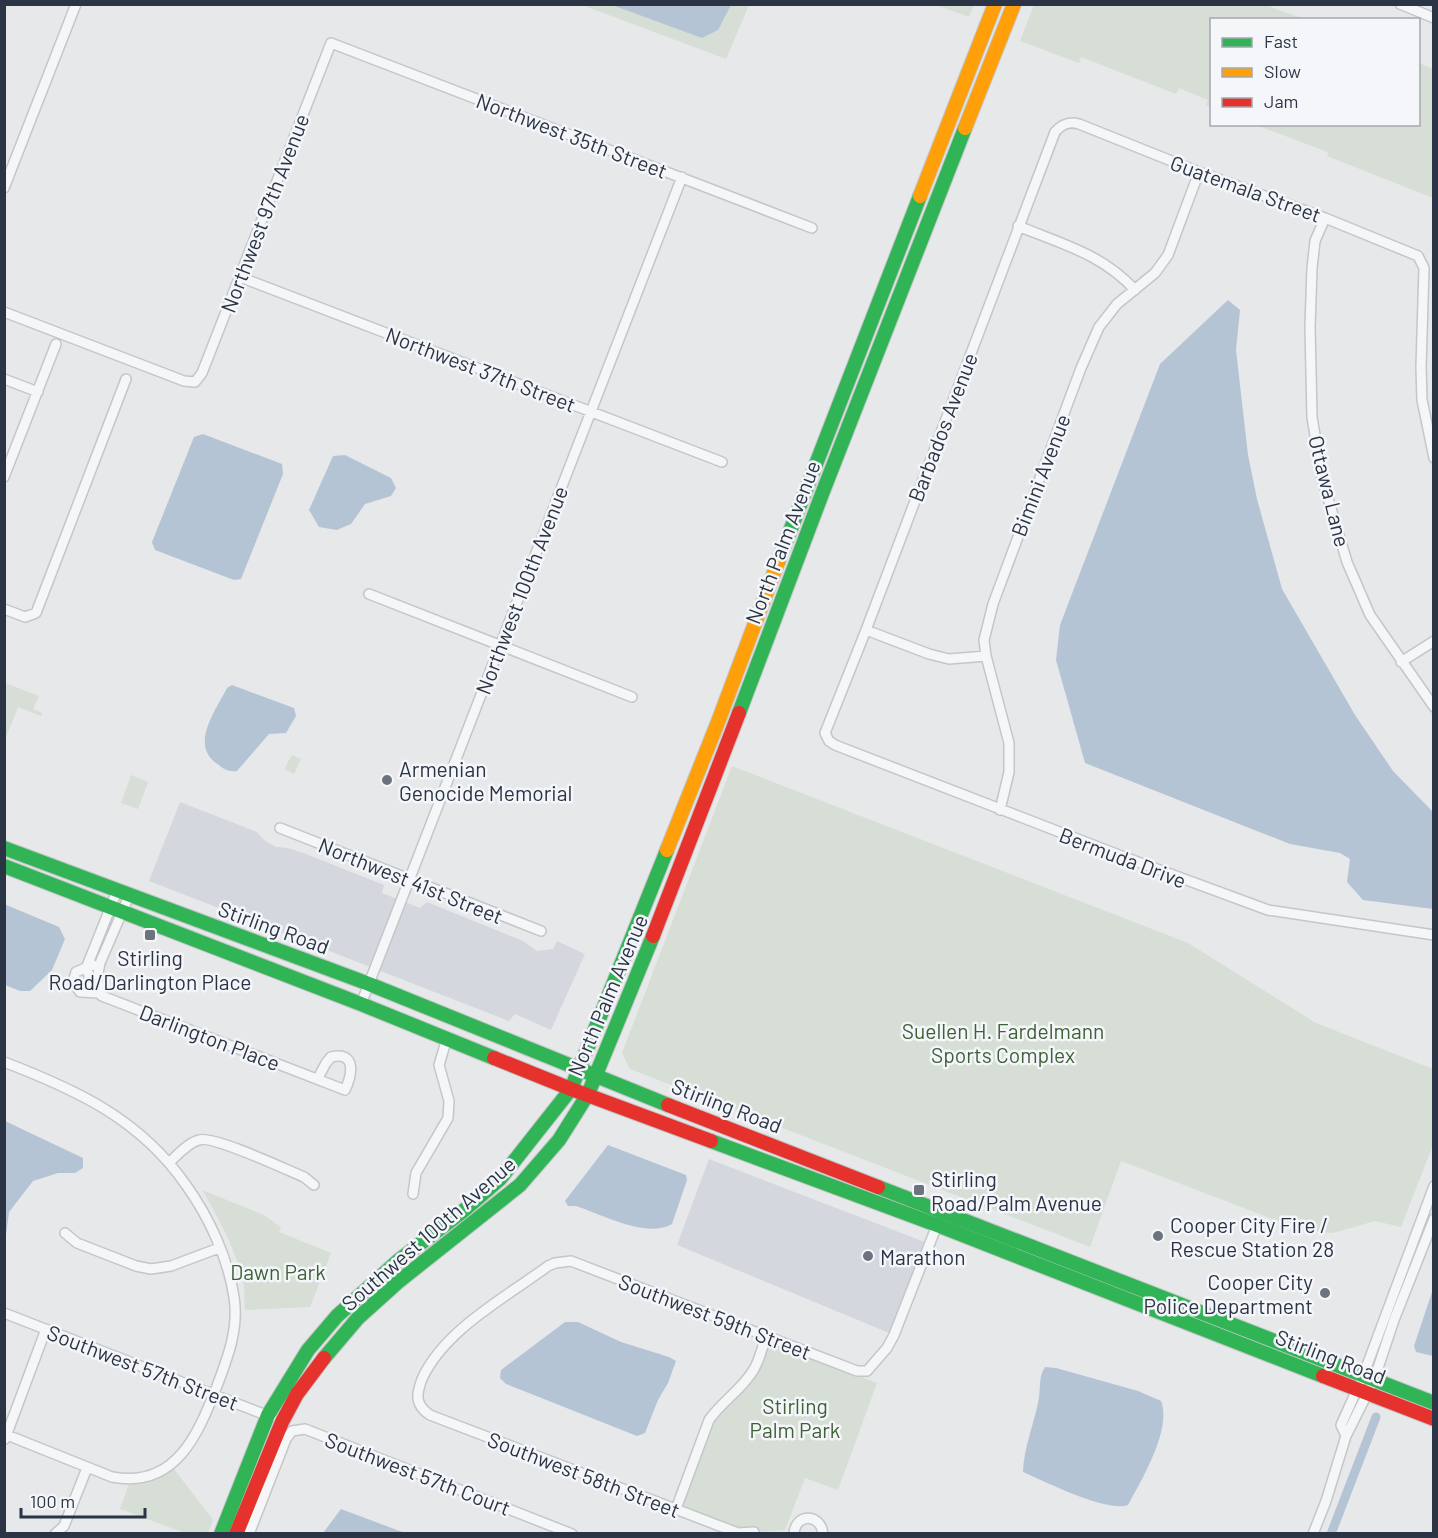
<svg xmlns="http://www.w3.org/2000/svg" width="1438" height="1538" font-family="Barlow,sans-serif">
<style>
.built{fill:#d4d7dd}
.green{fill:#d6ded6}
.water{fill:#b4c4d5}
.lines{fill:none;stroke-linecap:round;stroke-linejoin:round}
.canal{stroke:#b4c4d5;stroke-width:9}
.street-casing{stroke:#c4c6c8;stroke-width:12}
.fast-casing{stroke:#c4c6c8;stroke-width:16}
.slow-casing{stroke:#c4c6c8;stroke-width:16}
.jam-casing{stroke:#c4c6c8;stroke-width:16}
.street{stroke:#f5f6f7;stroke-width:9}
.fast{stroke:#30b455;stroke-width:14}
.slow{stroke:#ff9f0a;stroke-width:14}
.jam{stroke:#e5322d;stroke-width:14}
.poi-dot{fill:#6c737f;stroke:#f4f6f9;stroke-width:2}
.labels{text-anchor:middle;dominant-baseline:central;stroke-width:5;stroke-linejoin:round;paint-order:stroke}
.street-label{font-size:21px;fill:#2b3445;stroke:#f4f6f9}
.poi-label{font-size:21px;fill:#2b3445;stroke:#f4f6f9;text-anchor:start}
.park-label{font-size:21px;fill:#3f6138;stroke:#f4f6f9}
</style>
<rect width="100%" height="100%" fill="#e6e8ea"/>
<!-- built -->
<path class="built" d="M180 802 257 832 264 840 276 847 288 848 306 854 384 885 382 893 420 908 427 902 523 941 537 951 553 949 557 941 585 954 551 1030 515 1014 509 1021 149 881Z
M709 1159 930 1244 894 1335 677 1245Z"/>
<!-- green -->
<path class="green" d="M582 5H749L726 59Z
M936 5H974L969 17Z
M1034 5H1265L1304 19 1212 20 1211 107 1206 105 1208 100 1179 88 1176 94 1081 57 1079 63 1020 41Z
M1419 63 1433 69V198L1327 156 1328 152 1256 125 1418 124Z
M5 683 39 696 33 709 42 713 41 716 18 707 5 740Z
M292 755 301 759 294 774 284 769Z
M732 766 1188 943 1316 1023 1433 1069V1145L1401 1227 1375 1221 1333 1233 1304 1231 1121 1161 1090 1247 630 1069 622 1053Z
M131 775 148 782 138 809 121 803Z
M202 1190 264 1215 281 1227 279 1232 331 1253 310 1307 245 1310C244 1303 245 1294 244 1286 238 1254 219 1218 202 1190Z
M764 1339 877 1383 838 1490 805 1478 785 1530 738 1533 676 1509 713 1414 747 1379Z
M174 1469 213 1520 208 1533H185L120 1509 129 1484 150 1481Z"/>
<!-- water -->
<path class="water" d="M612 5 731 4V5L718 30 702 38Z
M1228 300 1240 310 1236 350 1248 455 1257 499 1282 589 1355 715 1393 771 1433 812V909L1363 900 1347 882 1350 859 1340 853 1290 844 1085 763 1056 660 1060 625 1160 364Z
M203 434 282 464 283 474 241 579 234 580 155 550 152 542 194 437Z
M345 455 391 478 396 488 391 496 365 504 351 524 346 526 337 530 319 527 309 510 333 456Z
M232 685 294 708 296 716 286 733 269 734 237 771C227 772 224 769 216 763 190 744 216 710 227 688Z
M4 904 59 927 65 939 52 970 30 991H20L5 985Z
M5 1121 83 1158V1168L75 1173H58L33 1181 9 1212 5 1242Z
M608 1145 686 1175 687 1180 672 1224C647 1239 601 1214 576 1206H568L565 1201Z
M1433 1289 1434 1356H1433L1416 1352 1414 1346Z
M565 1322H578L621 1342 669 1357 676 1361 668 1383 658 1400 645 1433 637 1436 506 1384 500 1378 501 1370Z
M1045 1367 1056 1368 1138 1391 1161 1401C1172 1429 1142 1479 1128 1505 1107 1513 1044 1481 1023 1472 1024 1447 1033 1427 1038 1403 1041 1390 1038 1377 1045 1367Z
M341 1509 405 1533H323Z"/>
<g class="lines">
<!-- canal -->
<path class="canal" d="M1331 1534 1376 1417"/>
<defs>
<path id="street" d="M1400 4 1434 18
M4 188 76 4
M1325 218 1315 241 1312 268 1310 327 1312 417 1322 478 1347 562 1370 615 1434 707
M1018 226C1062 244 1102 254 1135 290
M240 277 722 462
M4 312 184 381 195 382 202 373 331 43 812 228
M4 379 38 392
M1434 458 1422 400 1421 367 1424 268 1418 256 1325 218 1199 172 1079 124C1069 121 1062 124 1055 132L866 630 825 733 829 741 835 745 1119 855 1268 910 1434 935
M4 477 56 344
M369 594 632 697
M4 609 25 617 36 613 126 379
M866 630 929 654 949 659 986 656
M1401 662 1434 641
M1000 810 1009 772V743L986 656 984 640 993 604 1081 368 1099 327 1117 304 1155 273 1168 255 1199 172
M280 828 541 931
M117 891 87 966C89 980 91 987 102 996L345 1090C352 1075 357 1051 331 1057L326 1063 318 1078
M93 965 76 972 73 982 80 992 99 993
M101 993 97 979 100 963 129 896
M361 1004 682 177
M4 1062C77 1090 140 1119 186 1185 209 1217 228 1258 234 1297 239 1328 228 1357 217 1386 198 1434 176 1489 112 1477L7 1435
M169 1163C177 1155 188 1143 199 1140 213 1135 287 1170 304 1177L314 1185
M413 1194 416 1173 448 1118 449 1101 439 1065 447 1038
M65 1233 77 1243 136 1266 151 1269 171 1266 219 1248
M4 1313 271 1417
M1346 1436 1341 1425 1363 1376 1434 1186
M5 1439 46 1329
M676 1509 709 1420C722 1401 743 1389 754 1369 760 1359 762 1347 766 1337
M754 1532 738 1533 430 1415C415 1405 416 1395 422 1379 444 1330 505 1298 548 1266L555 1263 571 1261 857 1371H867L887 1348 894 1335 937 1225
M55 1534 64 1526 87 1468
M249 1534 286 1439 292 1431 305 1429 572 1534
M794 1534C795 1513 821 1513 823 1534
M1313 1534 1326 1501 1346 1436 1374 1380 1394 1320 1434 1219"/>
<path id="fast" d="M778 562 920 196
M739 713 822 494 965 128
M4 848 369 984 668 1105
M4 866 361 1004 494 1058
M711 1141 937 1225 1323 1376
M878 1187 1434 1403
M324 1358 358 1318 398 1282 520 1185 559 1140 588 1094 653 936
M221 1534 268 1415 308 1350 337 1316 399 1260 462 1212 500 1179 571 1089 667 850"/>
<path id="slow" d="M965 128 1014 4
M920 196 995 4
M667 850 718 722 778 562"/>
<path id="jam" d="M653 936 739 713
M494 1058 571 1089 711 1141
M668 1105 878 1187
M1323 1376 1434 1419
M236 1534 282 1422 297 1394 324 1358"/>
</defs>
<!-- street casing -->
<use href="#street" class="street-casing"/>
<!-- fast casing -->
<use href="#fast" class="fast-casing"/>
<!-- slow casing -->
<use href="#slow" class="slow-casing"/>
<!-- jam casing -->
<use href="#jam" class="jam-casing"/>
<!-- street -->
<use href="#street" class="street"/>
<!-- fast -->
<use href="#fast" class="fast"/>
<!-- slow -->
<use href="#slow" class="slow"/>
<!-- jam -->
<use href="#jam" class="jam"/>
</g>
<!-- markers -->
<g class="poi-dot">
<circle cx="387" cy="780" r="6"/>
<rect x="144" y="929" width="12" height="12" rx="3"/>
<rect x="913" y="1184" width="12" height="12" rx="3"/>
<circle cx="1158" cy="1236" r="6"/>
<circle cx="868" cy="1256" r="6"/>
<circle cx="1325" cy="1293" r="6"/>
</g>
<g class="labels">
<!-- street labels -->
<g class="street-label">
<text transform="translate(572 135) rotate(21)">Northwest 35th Street</text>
<text transform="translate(1246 188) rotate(20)">Guatemala Street</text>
<text transform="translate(264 213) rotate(-69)">Northwest 97th Avenue</text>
<text transform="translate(481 369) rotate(21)">Northwest 37th Street</text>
<text transform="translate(942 427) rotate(-69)">Barbados Avenue</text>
<text transform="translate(1040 475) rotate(-69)">Bimini Avenue</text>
<text transform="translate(1330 491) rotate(76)">Ottawa Lane</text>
<text transform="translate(782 542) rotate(-69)">North Palm Avenue</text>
<text transform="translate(521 590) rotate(-69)">Northwest 100th Avenue</text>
<text transform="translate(1123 857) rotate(21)">Bermuda Drive</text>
<text transform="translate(411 880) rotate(22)">Northwest 41st Street</text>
<text transform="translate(274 927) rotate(20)">Stirling Road</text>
<text transform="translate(607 995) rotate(-67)">North Palm Avenue</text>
<text transform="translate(210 1037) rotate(21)">Darlington Place</text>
<text transform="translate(727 1105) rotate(21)">Stirling Road</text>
<text transform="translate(428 1233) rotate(-41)">Southwest 100th Avenue</text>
<text transform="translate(715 1316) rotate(21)">Southwest 59th Street</text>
<text transform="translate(1331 1356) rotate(21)">Stirling Road</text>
<text transform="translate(143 1367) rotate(21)">Southwest 57th Street</text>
<text transform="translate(418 1473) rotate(21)">Southwest 57th Court</text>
<text transform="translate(584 1474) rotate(21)">Southwest 58th Street</text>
</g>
<!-- poi labels -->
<g class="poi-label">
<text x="399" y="768">Armenian<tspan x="399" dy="24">Genocide Memorial</tspan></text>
<text x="150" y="957" text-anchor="middle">Stirling<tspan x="150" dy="24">Road/Darlington Place</tspan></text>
<text x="931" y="1178">Stirling<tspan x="931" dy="24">Road/Palm Avenue</tspan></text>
<text x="1170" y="1224">Cooper City Fire /<tspan x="1170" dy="24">Rescue Station 28</tspan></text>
<text x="880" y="1256">Marathon</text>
<text x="1313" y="1281" text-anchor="end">Cooper City<tspan x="1313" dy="24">Police Department</tspan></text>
</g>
<!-- park labels -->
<g class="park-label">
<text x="1003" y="1030">Suellen H. Fardelmann<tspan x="1003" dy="24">Sports Complex</tspan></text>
<text x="278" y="1271">Dawn Park</text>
<text x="795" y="1405">Stirling<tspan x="795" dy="24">Palm Park</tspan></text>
</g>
</g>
<!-- border -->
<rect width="1438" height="1538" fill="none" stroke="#2b3445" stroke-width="12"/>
<!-- legend -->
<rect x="1210" y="18" width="210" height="108" fill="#f4f6f9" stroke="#a4a8b1" stroke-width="1.5"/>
<rect x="1222" y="38" width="30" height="9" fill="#30b455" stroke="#a4a8b1" stroke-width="1.5"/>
<text x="1264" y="48" font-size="18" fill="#2b3445">Fast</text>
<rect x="1222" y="68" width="30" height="9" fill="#ff9f0a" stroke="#a4a8b1" stroke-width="1.5"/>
<text x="1264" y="78" font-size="18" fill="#2b3445">Slow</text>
<rect x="1222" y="98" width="30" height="9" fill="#e5322d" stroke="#a4a8b1" stroke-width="1.5"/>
<text x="1264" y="108" font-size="18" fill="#2b3445">Jam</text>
<!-- scale -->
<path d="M21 1508v9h124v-9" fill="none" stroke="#2b3445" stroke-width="3"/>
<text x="30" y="1508" font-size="18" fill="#2b3445" stroke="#f4f6f9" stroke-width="4.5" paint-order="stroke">100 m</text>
</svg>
